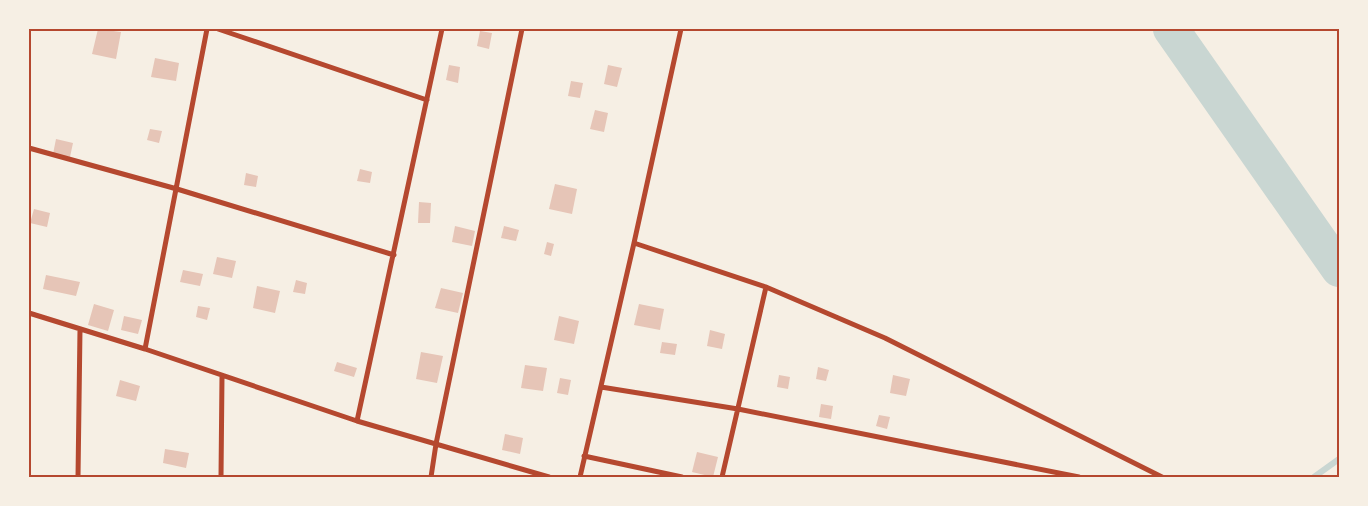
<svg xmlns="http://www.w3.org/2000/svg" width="1368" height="506" font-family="Arial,sans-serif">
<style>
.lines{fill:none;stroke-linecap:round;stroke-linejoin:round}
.stream{stroke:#c9d6d2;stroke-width:6}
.river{stroke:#c9d6d2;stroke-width:36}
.building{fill:#e6c5b7}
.minor{stroke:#b5482f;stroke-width:5}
.neatline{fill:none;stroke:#b5482f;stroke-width:2}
</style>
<rect width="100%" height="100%" fill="#f6efe4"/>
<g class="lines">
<!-- stream -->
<path class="stream" d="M1314 477 1339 459"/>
<!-- river -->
<path class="river" d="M1171 29 1339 269"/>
</g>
<!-- building -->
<path class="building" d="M98 29 121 32 116 59 92 54Z
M480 31 492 33 489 49 477 46Z
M155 58 179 63 176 81 151 77Z
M449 65 460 67 458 83 446 80Z
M608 65 622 68 617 87 604 84Z
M571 81 583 83 580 98 568 96Z
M595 110 608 113 604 132 590 129Z
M150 129 162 131 159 143 147 140Z
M56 139 73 143 70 157 53 154Z
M360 169 372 172 370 183 357 181Z
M246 173 258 176 256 187 244 185Z
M555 184 577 189 572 214 549 209Z
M419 202 431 203 430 223H418Z
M34 209 50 213 47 227 30 223Z
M455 226 475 231 472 246 452 242Z
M504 226 519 230 516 241 501 238Z
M547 242 554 244 551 256 544 254Z
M217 257 236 261 232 278 213 274Z
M183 270 203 274 200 286 180 282Z
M46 275 80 282 76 296 43 289Z
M296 280 307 283 305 294 293 292Z
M257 286 280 291 275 313 253 308Z
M441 288 463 293 458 313 435 308Z
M94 304 114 310 108 331 88 325Z
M639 304 664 309 660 330 634 325Z
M198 306 210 308 207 320 196 317Z
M124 316 142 320 138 334 121 330Z
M559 316 579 321 574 344 554 340Z
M710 330 725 334 722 349 707 346Z
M662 342 677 344 675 355 660 353Z
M421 352 443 356 437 383 416 379Z
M337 362 357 368 354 377 334 371Z
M525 365 547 368 543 391 521 388Z
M818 367 829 370 826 381 816 379Z
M779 375 790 377 788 389 777 387Z
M893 375 910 379 906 396 890 393Z
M560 378 571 380 568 395 557 393Z
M120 380 140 386 136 401 116 396Z
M821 404 833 406 831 419 819 417Z
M879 415 890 417 887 429 876 426Z
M505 434 523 438 520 454 502 450Z
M165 449 189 453 186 468 163 463Z
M697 452 718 457 713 477 692 472Z"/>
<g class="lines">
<!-- minor -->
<path class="minor" d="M218 29 427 100
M29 148 177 189 394 255
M634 243 766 287 885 338 1162 477
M29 313 145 349 357 421 549 477
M145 349 207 29
M601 387 738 409 1079 477
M357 421 442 29
M584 456 682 477
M78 477 80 329
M221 477 222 376
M431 477 436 444 522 29
M580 477 634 243 681 29
M722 477 766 287"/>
</g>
<!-- border -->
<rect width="1368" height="506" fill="none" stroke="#f6efe4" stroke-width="60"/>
<rect x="30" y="30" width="1308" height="446" class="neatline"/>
</svg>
